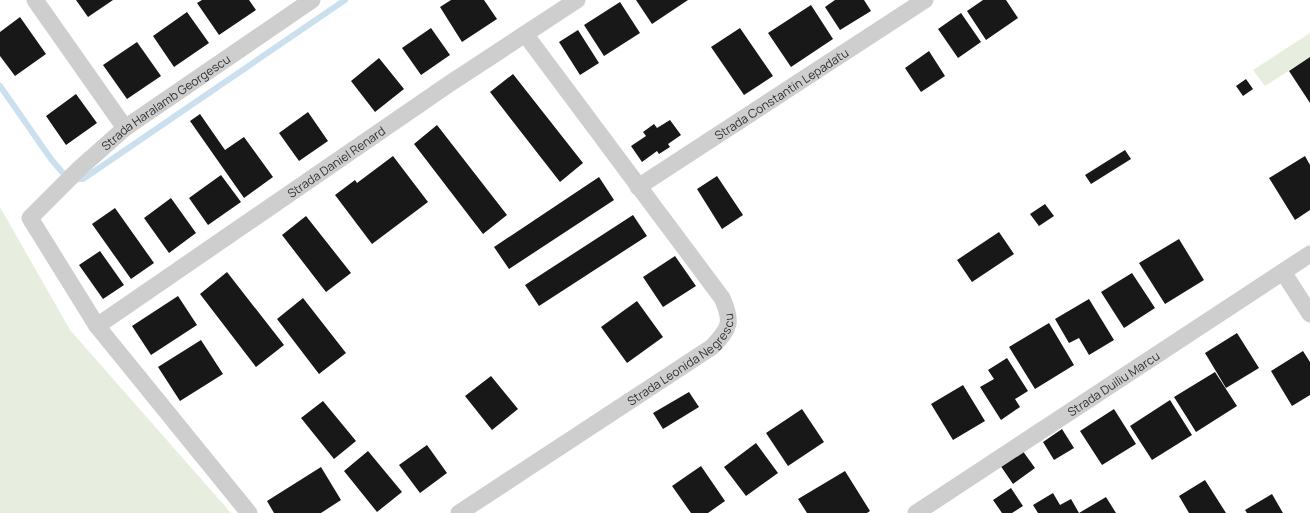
<svg xmlns="http://www.w3.org/2000/svg" width="1310" height="513" font-family="Manrope,sans-serif">
<style>
.grass{fill:#e7eedf}
.lines{fill:none;stroke-linecap:round;stroke-linejoin:round}
.stream{stroke:#cbe0ee;stroke-width:6}
.building{fill:#181818}
.minor{stroke:#cecece;stroke-width:17}
.labels{text-anchor:middle;dominant-baseline:central;stroke-width:4;stroke-linejoin:round;paint-order:stroke}
.street-label{font-size:12px;fill:#313131;stroke:#fff}
</style>
<rect width="100%" height="100%" fill="#fff"/>
<!-- grass -->
<path class="grass" d="M1310 33V57L1265 86 1253 70Z
M0 207 70 330 231 513H0Z"/>
<g class="lines">
<!-- stream -->
<path class="stream" d="M0 86 51 159 62 172 70 177 77 179H83L345 0"/>
</g>
<!-- building -->
<path class="building" d="M76 0H113L88 17Z
M202 0H249L256 10 219 35 197 3Z
M451 0H484L497 19 462 42 440 7Z
M636 0H688L652 24Z
M835 0H864L871 11 840 30 825 7Z
M983 0H1006L1018 18 986 40 967 11Z
M620 2 640 33 604 56 584 25Z
M811 5 833 39 791 67 768 33Z
M187 12 209 43 174 67 153 36Z
M961 13 981 42 958 58 938 29Z
M20 17 46 54 15 76 0 56V32Z
M431 28 450 55 421 75 402 48Z
M740 28 773 76 744 95 711 47Z
M578 30 599 63 580 75 559 42Z
M137 42 161 76 127 99 103 65Z
M929 51 945 76 921 92 905 68Z
M1310 57V103L1289 71Z
M379 58 404 89 375 112 351 81Z
M513 74 583 163 560 182 490 92Z
M1246 79 1253 89 1243 96 1236 86Z
M76 94 97 123 66 145 46 116Z
M308 112 328 141 299 161 279 133Z
M200 114 225 150 244 137 273 177 244 198 190 121Z
M670 120 681 135 668 144 670 147 659 154 657 151 642 162 631 146 646 136 643 132 654 124 657 128Z
M437 125 507 215 483 234 414 144Z
M1125 150 1131 159 1091 184 1085 175Z
M393 156 428 202 372 244 335 195 355 180 357 183Z
M1305 156 1310 165V210L1295 220 1269 178Z
M221 175 241 202 208 225 189 198Z
M717 176 743 215 722 229 697 189Z
M599 177 614 200 509 269 494 247Z
M171 198 196 233 169 253 144 218Z
M1045 204 1054 216 1039 226 1030 214Z
M115 208 154 263 131 279 92 224Z
M633 215 647 236 539 306 525 285Z
M306 216 351 273 326 292 282 235Z
M999 232 1014 254 972 282 957 260Z
M1179 239 1204 280 1165 304 1139 263Z
M100 251 124 285 103 299 79 265Z
M675 256 696 286 663 307 643 277Z
M227 272 284 345 256 367 200 294Z
M1132 273 1155 308 1124 328 1101 292Z
M178 296 197 325 151 355 132 326Z
M303 298 346 353 319 374 277 319Z
M1089 299 1114 340 1089 355 1079 338 1069 343 1055 319Z
M637 301 663 337 627 363 601 327Z
M1049 323 1074 365 1035 389 1009 347Z
M1237 333 1259 368 1226 388 1205 353Z
M201 340 223 374 180 401 158 367Z
M1303 351 1310 362V395L1292 406 1271 371Z
M1007 358 1028 391 1015 399 1020 407 1001 420 980 387 994 379 988 370Z
M1215 372 1237 406 1196 432 1174 397Z
M491 376 518 409 492 430 465 396Z
M963 385 985 421 953 440 931 404Z
M689 392 699 407 663 429 653 413Z
M1170 400 1192 435 1152 460 1130 426Z
M323 401 356 441 334 459 301 418Z
M802 409 824 442 788 466 766 433Z
M1114 409 1136 444 1102 465 1080 431Z
M1062 429 1074 448 1054 460 1043 442Z
M756 443 778 473 746 496 724 467Z
M427 445 447 473 420 493 399 465Z
M1022 450 1035 468 1013 484 1000 465Z
M368 451 402 492 377 512 344 471Z
M701 466 725 501 708 513H691L672 486Z
M321 467 341 500 321 513H274L267 501Z
M845 471 870 511 867 513H807L798 499Z
M1205 480 1226 513H1189L1179 496Z
M1011 488 1023 506 1012 513H1002L993 500Z
M1053 493 1060 505 1071 499 1079 513 1106 497 1116 513H1038L1033 505Z
M1272 494 1283 513H1247L1245 510Z"/>
<g class="lines">
<!-- minor -->
<g class="minor">
<path d="M35 0 125 128"/>
<path id="s1" d="M638 187 925 0"/>
<path d="M1283 272 1310 314"/>
<path id="s2" d="M97 326 449 84 577 0"/>
<path id="s3" d="M249 513 97 326 30 218 80 168 125 128 312 0"/>
<path id="s4" d="M459 513 712 347C730 328 733 322 722 298L525 34"/>
<path id="s5" d="M916 513 1310 254"/>
</g>
</g>
<g class="labels">
<!-- street labels -->
<g class="street-label">
<text stroke="none"><textPath href="#s1" startOffset="171">Strada Constantin Lepadatu</textPath></text>
<text stroke="none"><textPath href="#s3" startOffset="547">Strada Haralamb Georgescu</textPath></text>
<text stroke="none"><textPath href="#s2" startOffset="290">Strada Daniel Renard</textPath></text>
<text stroke="none"><textPath href="#s4" startOffset="272">Strada Leonida Negrescu</textPath></text>
<text stroke="none"><textPath href="#s5" startOffset="236">Strada Duiliu Marcu</textPath></text>
</g>
</g>
</svg>
